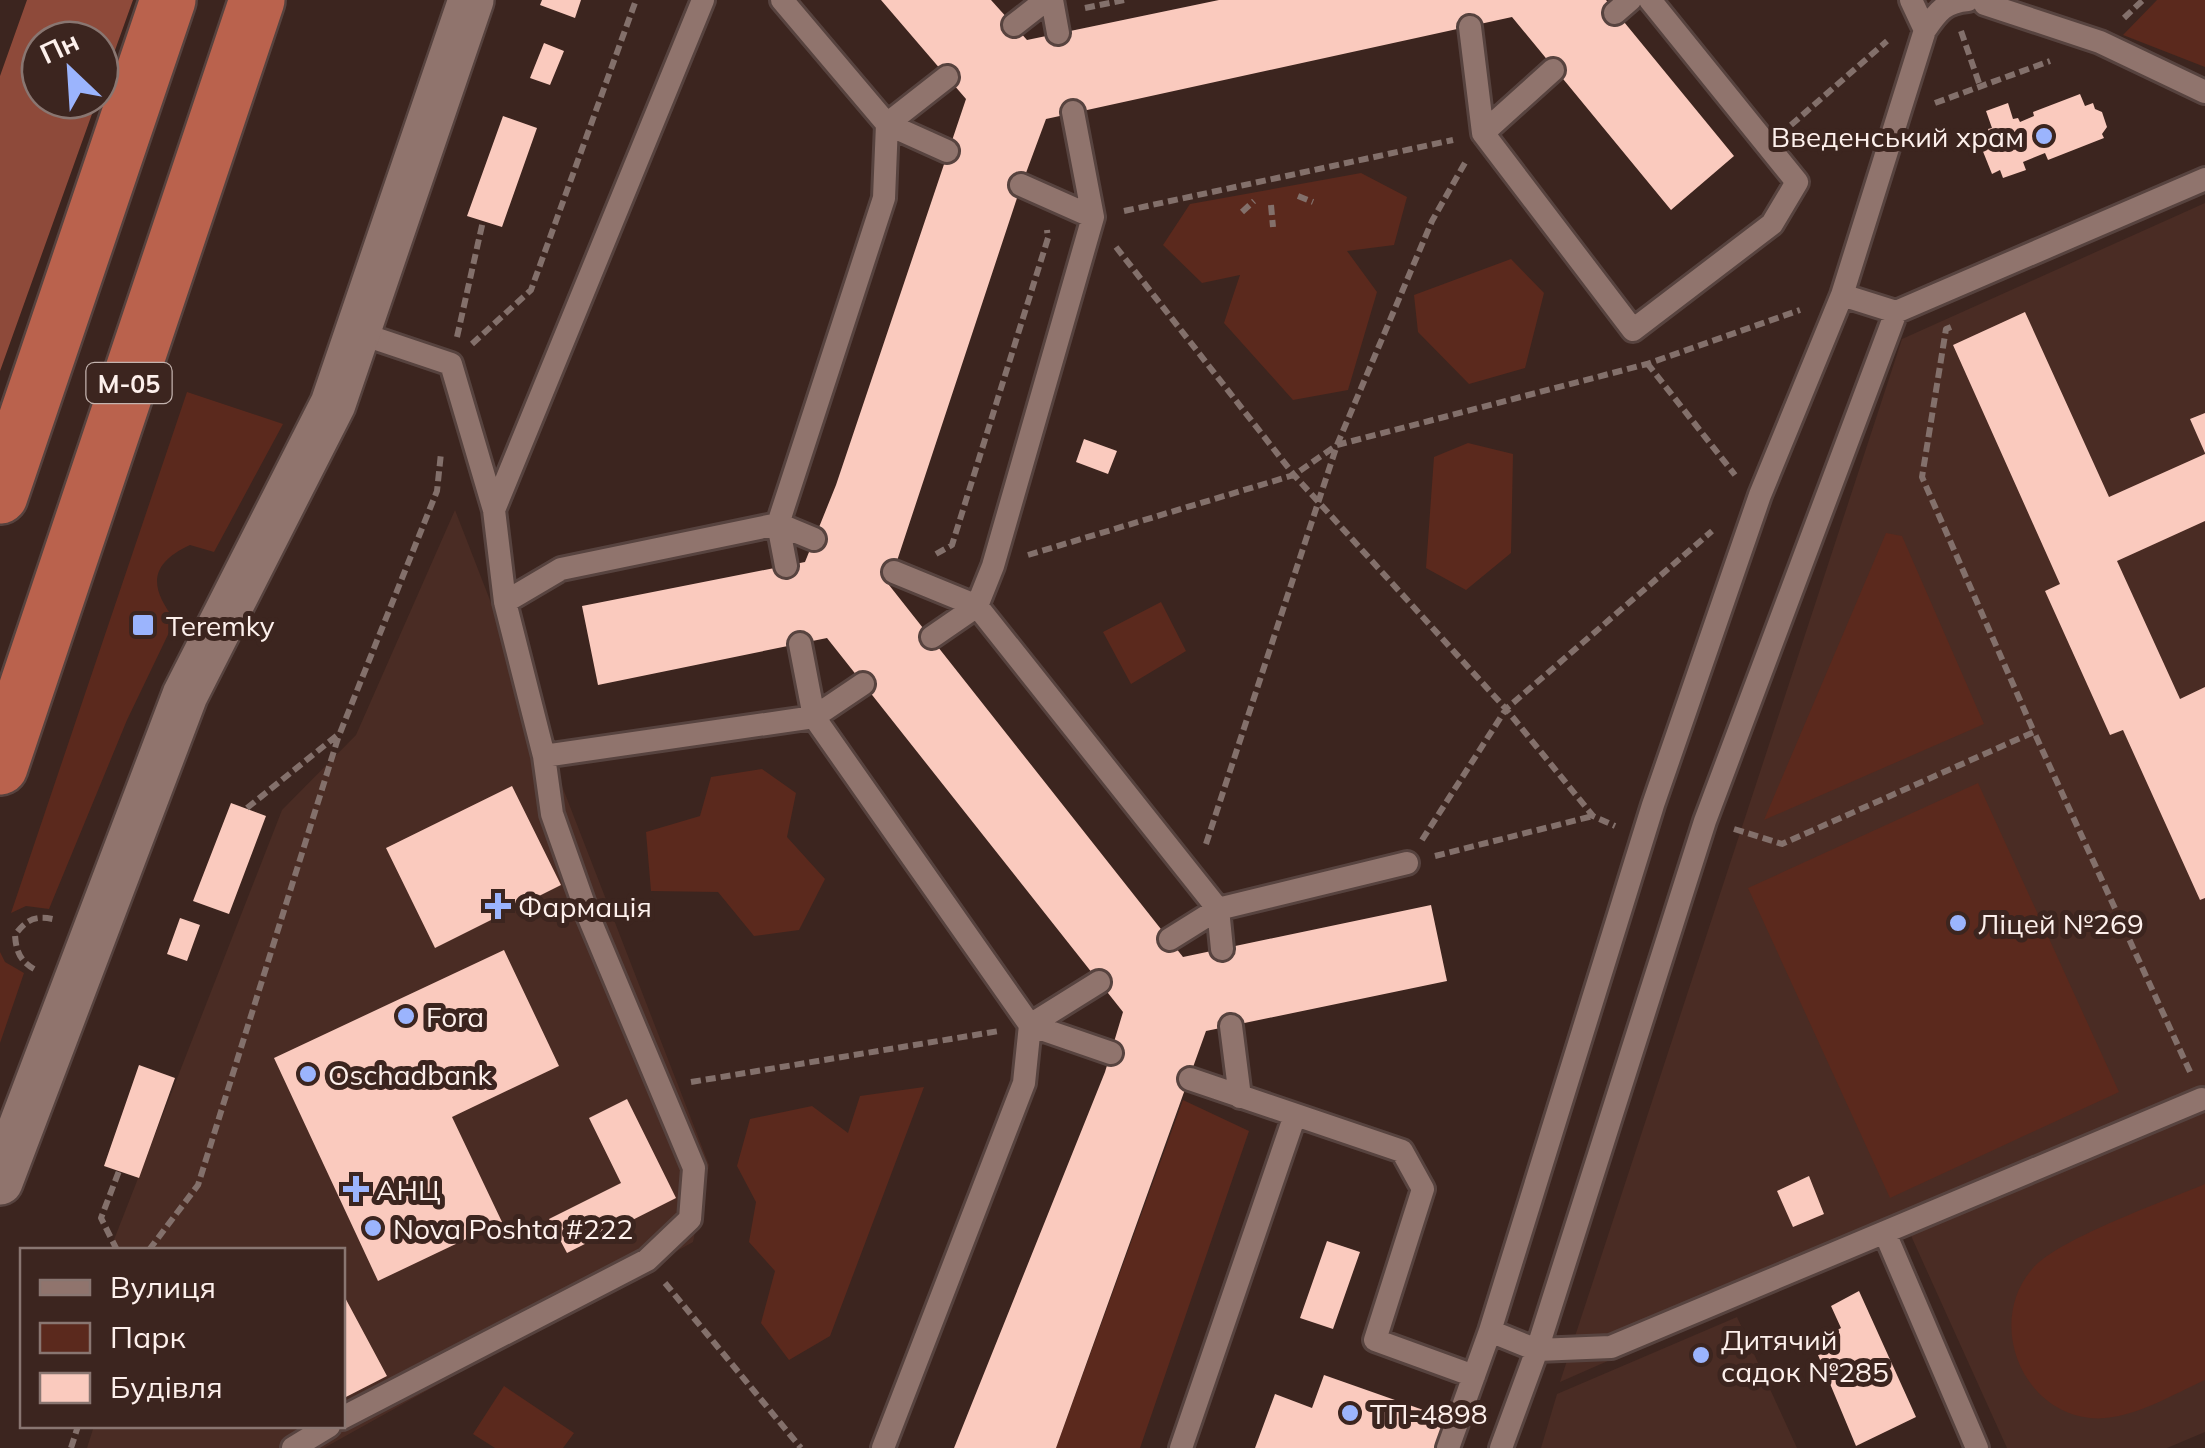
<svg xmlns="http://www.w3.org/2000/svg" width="2205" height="1448" font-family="Mulish,sans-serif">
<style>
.built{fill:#4a2c24}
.green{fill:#5b291d}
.forest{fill:#8e4a3a}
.building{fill:#facabe}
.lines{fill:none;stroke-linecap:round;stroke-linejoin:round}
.service-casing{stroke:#57433f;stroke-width:28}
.minor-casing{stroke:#57433f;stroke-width:50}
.trunk-casing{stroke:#57433f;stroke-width:60}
.path{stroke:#83706b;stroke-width:6;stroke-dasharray:10 5;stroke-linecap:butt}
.service{stroke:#90746d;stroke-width:22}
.minor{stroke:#90746d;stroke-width:45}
.trunk{stroke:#ba624d;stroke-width:55}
.poi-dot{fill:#9bb4fd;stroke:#3c251f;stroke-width:4}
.labels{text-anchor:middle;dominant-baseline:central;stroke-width:10;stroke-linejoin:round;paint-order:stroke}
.shield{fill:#3c251f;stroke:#c3b3ae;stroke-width:2.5}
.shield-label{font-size:25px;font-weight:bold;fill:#fdf0ec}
.poi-label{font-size:28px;fill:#fdf0ec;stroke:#3c251f;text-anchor:start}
</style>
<rect width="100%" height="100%" fill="#3c251f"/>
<!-- built -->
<path class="built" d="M2205 203V1432L2167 1448H2007L1908 1229 1560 1382 1902 339Z
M455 510 709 1165 693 1242 324 1448H87L94 1426H342V1250H110L282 810 356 735Z
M1737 1317 1797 1448H1541L1557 1394Z"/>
<!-- green -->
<path class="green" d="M2157 0H2205V67L2123 35Z
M1361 173 1407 197 1394 245 1347 251 1377 292 1348 390 1293 400 1224 323 1240 275 1202 283 1163 245 1190 204Z
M1511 259 1544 293 1525 368 1469 384 1418 332 1414 295Z
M187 392 283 424 214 552 190 545C149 564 149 587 175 620L127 720 49 909 26 906 11 913Z
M1468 443 1513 454 1511 553 1466 590 1426 568 1434 457Z
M1886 533 1902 536 1984 724 1764 820Z
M1161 602 1186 651 1131 684 1103 632Z
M762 769 796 793 787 837 825 879 799 930 754 936 718 892 651 891 646 832 700 816 711 777Z
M1978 783 2119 1092 1890 1198 1748 888Z
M0 952 5 962 24 973 0 1043Z
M924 1087 830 1336 789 1360 761 1323 775 1271 749 1242 756 1202 737 1166 750 1119 812 1106 848 1133 860 1096Z
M1183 1100 1249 1131 1140 1448H1056Z
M2205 1184V1380C2171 1395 2129 1422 2090 1418 2019 1410 1986 1319 2034 1267 2061 1238 2165 1201 2205 1184Z
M504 1386 574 1433 563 1448H495L473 1434Z"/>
<!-- forest -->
<path class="forest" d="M27 0H133L100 92V40H40V100H97L0 371V76Z"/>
<!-- building -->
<path class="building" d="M542 0H581L575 18 540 5Z
M881 0H991L1027 40 1219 0H1606L1734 156 1671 210 1512 17 1046 119 1020 189 889 585 1183 957 1431 905 1447 981 1206 1031 1056 1448H954L1105 1072 1123 1012 827 638 598 685 582 606 805 562 836 485 966 99Z
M544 43 564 51 550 85 530 78Z
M2080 94 2085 106 2093 103 2095 109 2102 112 2107 127 2102 134 2104 138 2048 160 2045 153 2023 162 2026 170 2003 178 2000 170 1992 174 1978 139 1990 134 1988 129 1992 128 1986 111 2008 103 2013 119 2018 118 2020 122 2034 116 2033 112Z
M503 116 537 128 502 227 467 216Z
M2025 312 2109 497 2205 454V521L2117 561 2180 699 2205 687V898L2200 900 2123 730 2110 735 2045 591 2060 584 1953 345Z
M2205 413V453L2190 419Z
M1084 439 1117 451 1108 474 1076 462Z
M512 786 561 885 435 948 386 848Z
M231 803 266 816 229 914 193 901Z
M180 918 200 925 187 961 167 954Z
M504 950 559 1066 452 1117 502 1222 378 1281 274 1058Z
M139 1065 175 1078 139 1178 104 1166Z
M627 1099 676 1198 567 1253 549 1219 621 1183 589 1118Z
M1809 1176 1824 1214 1793 1227 1777 1191Z
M1327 1241 1360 1252 1333 1329 1300 1318Z
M1859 1291 1916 1417 1856 1446 1813 1343 1841 1328 1831 1306Z
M342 1292 387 1376 342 1399Z
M1324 1375 1446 1418 1436 1448H1255L1275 1394 1312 1408Z"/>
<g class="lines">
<defs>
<path id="service" d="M1052 0 1058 33
M1983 0 1985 4 2100 42 2205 92
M1615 13 1630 0
M1014 25 1046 0
M1470 27 1483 133 1553 70
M1925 30C1938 11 1945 2 1968 0
M1073 112 1093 217 993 566 977 606 1218 909 1407 863
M1483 133 1633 330 1772 224 1797 182 1650 0
M947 151 887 124 947 77
M1021 185 1093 217
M1842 295 1896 312 2205 179
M356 332 451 364 494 510
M786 566 778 524 814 539
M894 572 977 606
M505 602 561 569 778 524 884 198 887 124 782 0
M932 637 977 606
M800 644 814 717 863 684
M544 756 814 717 1030 1025 1024 1083 883 1448
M1170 939 1218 909 1222 949
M1030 1025 1111 1053
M1030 1025 1099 982
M1231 1026 1240 1097
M1190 1079 1402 1151 1423 1189 1375 1340 1474 1376
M1885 1233 1977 1448
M1490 1331 1537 1350 1611 1347 2202 1099
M342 1418 647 1260 690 1219 694 1168 587 913 552 814 544 756 505 602 494 510 703 0
M293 1448 329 1426
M1181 1448 1295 1115
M1448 1448 1490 1331 1653 805 1760 495 1842 295 1925 30 1911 0
M1501 1448 1537 1350 1705 821 1896 312"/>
<path id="minor" d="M0 1182 185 695 333 404 471 0"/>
<path id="trunk" d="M0 496 168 0
M0 767 257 0"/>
</defs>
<!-- service casing -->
<use href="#service" class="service-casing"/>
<!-- minor casing -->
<use href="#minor" class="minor-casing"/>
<!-- trunk casing -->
<use href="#trunk" class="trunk-casing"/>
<!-- path -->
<path class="path" d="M1085 8 1124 0
M2124 18 2143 0
M1961 31 1980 86
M1935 103 2050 61
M1791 125 1887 41
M1298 196 1313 202
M1271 205 1273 227
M1124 211 1453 140
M1242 212 1254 201
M1116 247 1294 475 1506 709 1593 816 1615 826
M1951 327 1946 329 1922 477 2034 732
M457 337 483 221
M472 344 531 290 636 0
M1647 363 1735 475
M936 554 952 545 1048 238 1047 230
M1028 555 1294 475 1337 445 1647 364 1800 310
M247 808 340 733 437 491 441 453
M1734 829 1782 844 2034 732 2191 1074
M1422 840 1506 709 1712 531
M1206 844 1337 445 1432 221 1466 161
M1435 856 1593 816
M34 969C20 961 16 951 15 935 27 918 37 915 57 920
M691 1082 999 1031
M117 1250 101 1218 119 1171
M149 1250 198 1185 339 735
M665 1283 801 1448
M71 1448 78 1426"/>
<!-- service -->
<use href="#service" class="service"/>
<!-- minor -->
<use href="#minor" class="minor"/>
<!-- trunk -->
<use href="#trunk" class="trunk"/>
</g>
<!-- markers -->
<g class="poi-dot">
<circle cx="2044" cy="136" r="10"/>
<rect x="131" y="613" width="24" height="24" rx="5"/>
<path d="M493 891h10v10h10v10h-10v10h-10v-10h-10v-10h10z"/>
<circle cx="1958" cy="923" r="10"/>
<circle cx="406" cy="1016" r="10"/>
<circle cx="308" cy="1074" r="10"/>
<path d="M351 1174h10v10h10v10h-10v10h-10v-10h-10v-10h10z"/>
<circle cx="373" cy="1228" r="10"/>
<circle cx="1701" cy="1355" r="10"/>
<circle cx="1350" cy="1413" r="10"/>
</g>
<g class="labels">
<!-- shield labels -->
<rect class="shield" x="86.5" y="363" width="85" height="40" rx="8"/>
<g class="shield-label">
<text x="129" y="383">М-05</text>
</g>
<!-- poi labels -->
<g class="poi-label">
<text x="2024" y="136" text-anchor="end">Введенський храм</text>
<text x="166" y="625">Teremky</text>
<text x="518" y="906">Фармація</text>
<text x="1978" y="923">Ліцей №269</text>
<text x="426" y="1016">Fora</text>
<text x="328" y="1074">Oschadbank</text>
<text x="376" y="1189">АНЦ</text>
<text x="393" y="1228">Nova Poshta #222</text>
<text x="1721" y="1339">Дитячий<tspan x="1721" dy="32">садок №285</tspan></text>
<text x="1370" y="1413">ТП-4898</text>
</g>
</g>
<!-- legend -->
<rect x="20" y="1248" width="325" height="180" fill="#3c251f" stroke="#897671" stroke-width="2.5"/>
<rect x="40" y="1280" width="50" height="15" fill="#90746d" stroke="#897671" stroke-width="2.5"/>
<text x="110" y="1298" font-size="30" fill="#fdf0ec">Вулиця</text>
<rect x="40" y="1323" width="50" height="30" fill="#5b291d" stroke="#897671" stroke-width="2.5"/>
<text x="110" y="1348" font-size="30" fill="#fdf0ec">Парк</text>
<rect x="40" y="1373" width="50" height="30" fill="#facabe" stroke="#897671" stroke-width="2.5"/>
<text x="110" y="1398" font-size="30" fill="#fdf0ec">Будівля</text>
<!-- north arrow -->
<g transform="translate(70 70) rotate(335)"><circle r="48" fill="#3c251f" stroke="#897671" stroke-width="2.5"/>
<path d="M0-8L18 38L0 25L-18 38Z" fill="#9bb4fd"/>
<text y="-15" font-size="28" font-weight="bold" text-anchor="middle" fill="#fdf0ec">Пн</text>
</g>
</svg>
